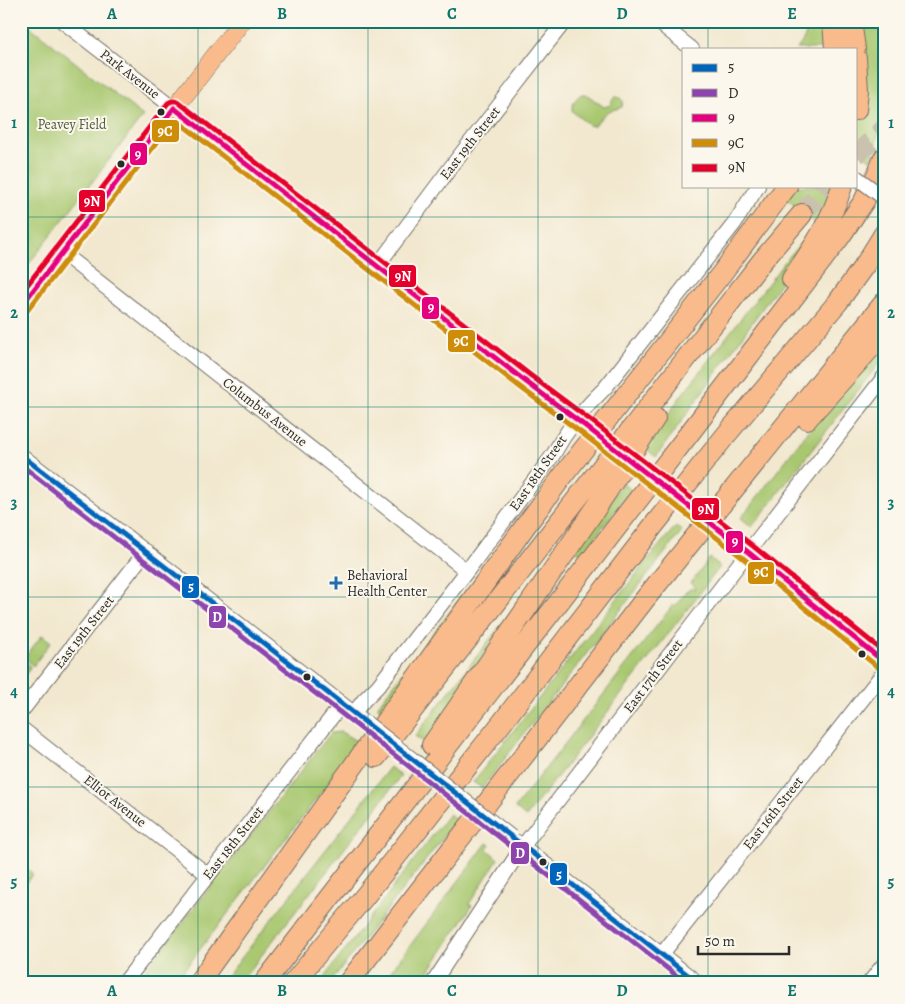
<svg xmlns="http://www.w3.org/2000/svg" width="905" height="1004" font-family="Alegreya,serif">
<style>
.green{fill:#a8c870;stroke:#6a7a4e}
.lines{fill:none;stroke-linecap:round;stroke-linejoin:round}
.highway-tunnel{stroke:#cac2ae;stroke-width:20;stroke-dasharray:20 10;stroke-linecap:butt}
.minor-casing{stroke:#716d64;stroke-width:16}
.major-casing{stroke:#716d64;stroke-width:19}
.highway-casing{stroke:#716d64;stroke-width:22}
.minor{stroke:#fff;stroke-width:14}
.major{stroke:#fabb8c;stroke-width:18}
.highway{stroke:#fabb8c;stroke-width:20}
.minor-bridge-casing{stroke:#716d64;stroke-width:16;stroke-linecap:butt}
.minor-bridge{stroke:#fff;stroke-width:14}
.bus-1-casing{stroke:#fbf7ec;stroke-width:9}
.bus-2-casing{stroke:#fbf7ec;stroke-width:9}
.bus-3-casing{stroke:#fbf7ec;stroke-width:9}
.bus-4-casing{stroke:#fbf7ec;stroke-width:9}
.bus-5-casing{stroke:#fbf7ec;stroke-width:9}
.bus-1{stroke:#0065bd;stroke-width:5}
.bus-2{stroke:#8e44ad;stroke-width:5}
.bus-3{stroke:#e5007d;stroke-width:5}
.bus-4{stroke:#ce8d09;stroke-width:5}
.bus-5{stroke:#e4002b;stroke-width:5}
.grid{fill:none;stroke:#0f766e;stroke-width:1;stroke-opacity:0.55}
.bus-dot{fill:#2b2b2b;stroke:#fbf7ec;stroke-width:2}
.poi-dot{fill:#1f6fb2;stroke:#fbf7ec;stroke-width:2}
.labels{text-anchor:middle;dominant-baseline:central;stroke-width:4;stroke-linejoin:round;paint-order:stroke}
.street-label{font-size:14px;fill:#2b2b2b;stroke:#fbf7ec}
.park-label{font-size:14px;fill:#505a40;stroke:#fbf7ec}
.poi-label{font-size:14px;fill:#2b2b2b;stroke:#fbf7ec;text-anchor:start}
.line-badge{stroke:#fbf7ec;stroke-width:2}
.badge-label{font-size:14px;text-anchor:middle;font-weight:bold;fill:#fff}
.neatline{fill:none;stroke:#0f766e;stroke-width:2}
.grid-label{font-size:16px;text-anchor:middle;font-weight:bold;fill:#0f766e}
</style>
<rect width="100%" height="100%" fill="#fbf7ec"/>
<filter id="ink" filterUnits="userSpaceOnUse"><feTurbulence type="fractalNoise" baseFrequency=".02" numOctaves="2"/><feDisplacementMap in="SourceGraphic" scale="10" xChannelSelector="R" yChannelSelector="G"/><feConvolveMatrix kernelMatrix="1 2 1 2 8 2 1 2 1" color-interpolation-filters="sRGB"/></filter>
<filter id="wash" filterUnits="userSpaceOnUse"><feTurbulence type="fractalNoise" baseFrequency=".0096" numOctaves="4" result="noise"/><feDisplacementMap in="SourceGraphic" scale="20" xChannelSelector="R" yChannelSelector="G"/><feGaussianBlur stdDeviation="1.12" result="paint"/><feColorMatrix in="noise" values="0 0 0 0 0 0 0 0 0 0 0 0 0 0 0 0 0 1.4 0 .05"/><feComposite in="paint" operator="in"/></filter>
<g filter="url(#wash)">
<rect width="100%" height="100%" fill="#f2e8cf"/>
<!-- green -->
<path class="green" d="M21 21H23L143 116 21 274Z
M807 21H828L829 49H797C805 38 808 34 807 21Z
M843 21H882L884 29V106L882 118 872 161 856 148V49Z
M582 94H586L604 107 611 105V101L615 97 620 98 623 101 622 107C616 110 611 109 606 113 601 117 598 123 593 126L589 125 572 111C571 105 577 96 582 94Z
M797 186H838L819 229 656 457 645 448 681 396 787 259 817 225 787 199Z
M884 343V357L752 527 741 518 838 393Z
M622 483 631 490 582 554 576 550Z
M517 524 382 712 378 707 379 704Z
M676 526 682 531 482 788 473 782 652 554Z
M710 558 720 567 526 817 515 808 673 605 675 606 686 592 692 588 694 590 696 588 691 583Z
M521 599 425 743 415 736Z
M42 635 51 642 33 666 25 657Z
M21 657 30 666 29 670 21 679Z
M341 732 358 742 348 758 174 983H135L331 733Z
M390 767 401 776 240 983H222Z
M449 814 457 820 330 983H320Z
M487 843 490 845 487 849 498 859 469 904 472 906 421 983H382Z
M21 864 33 874 21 889Z"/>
</g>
<g filter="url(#ink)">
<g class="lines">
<!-- highway-tunnel -->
<path class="highway-tunnel" d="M856 155 884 129
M802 214 826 186"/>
<defs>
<path id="minor" d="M62 21 525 381 584 425
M657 21 692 49
M62 253 467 571
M377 266 454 163 565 21
M21 455 360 718
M741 547 884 662
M21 712 146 551
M354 713 364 700 378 686 467 571 553 455C567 429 584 408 605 388L734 224 758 186
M21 728 208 875
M517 842 698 983
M662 954 884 672
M21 981 24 983
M124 983 342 704
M433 983 523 846 758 539 884 377
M869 983 884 964"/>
<path id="major" d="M21 306 242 21"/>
<path id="highway" d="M833 21 835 49
M851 21 855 49
M856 58 858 90 856 110
M792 279C812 250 832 220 842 186
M807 419 884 333
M432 745 596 508 655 418
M376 757 714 323 762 261 802 214
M198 983 526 525 565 473 722 273 787 186
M264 983 695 426 839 238 864 201 877 175 884 158
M293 983 365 896 501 724 654 525 726 435 838 302 866 263 884 234
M348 983 645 599 884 303"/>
</defs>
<!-- minor casing -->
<use href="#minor" class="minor-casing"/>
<!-- major casing -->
<use href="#major" class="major-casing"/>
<!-- highway casing -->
<use href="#highway" class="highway-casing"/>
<!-- minor -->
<use href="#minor" class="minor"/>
<!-- major -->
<use href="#major" class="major"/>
<!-- highway -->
<use href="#highway" class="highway"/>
<defs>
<path id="minor-bridge" d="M856 177 884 198
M588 428 738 545
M365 722 511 837"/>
</defs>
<!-- minor-bridge casing -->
<use href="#minor-bridge" class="minor-bridge-casing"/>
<!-- minor-bridge -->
<use href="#minor-bridge" class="minor-bridge"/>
<defs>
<path id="bus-1" d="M21 455 342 704 698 983"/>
<path id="bus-2" d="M21 465 337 710 686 983"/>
<path id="bus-3" d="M21 306 174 108 525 381 588 428 748 552 884 662"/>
<path id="bus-4" d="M27 311 175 119 520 387 583 434 743 558 879 668"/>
<path id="bus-5" d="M21 293 168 103 172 101H177L530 375 593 422 753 546 884 652"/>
</defs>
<!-- bus-1 casing -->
<use href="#bus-1" class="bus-1-casing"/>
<!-- bus-2 casing -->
<use href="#bus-2" class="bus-2-casing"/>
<!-- bus-3 casing -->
<use href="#bus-3" class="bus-3-casing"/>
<!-- bus-4 casing -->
<use href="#bus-4" class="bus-4-casing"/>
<!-- bus-5 casing -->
<use href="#bus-5" class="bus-5-casing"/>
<!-- bus-1 -->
<use href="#bus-1" class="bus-1"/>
<!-- bus-2 -->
<use href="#bus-2" class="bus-2"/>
<!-- bus-3 -->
<use href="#bus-3" class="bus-3"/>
<!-- bus-4 -->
<use href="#bus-4" class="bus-4"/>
<!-- bus-5 -->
<use href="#bus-5" class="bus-5"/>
</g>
</g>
<!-- grid -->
<path class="grid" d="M198 21V983M368 21V983M538 21V983M708 21V49M708 186V983M21 217H884M21 407H884M21 597H884M21 787H884"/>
<!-- markers -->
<g class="bus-dot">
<circle cx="161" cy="112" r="4.5"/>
<circle cx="121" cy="164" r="4.5"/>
<circle cx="560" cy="417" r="4.5"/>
<circle cx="862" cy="654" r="4.5"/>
<circle cx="307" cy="677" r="4.5"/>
<circle cx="543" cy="862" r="4.5"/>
</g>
<path class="poi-dot" d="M333.5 575.5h5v5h5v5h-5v5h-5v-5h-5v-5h5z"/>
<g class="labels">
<!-- street labels -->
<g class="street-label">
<text transform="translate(130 74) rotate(38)">Park Avenue</text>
<text transform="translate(470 143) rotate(-52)">East 19th Street</text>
<text transform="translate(265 412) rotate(38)">Columbus Avenue</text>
<text transform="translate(538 473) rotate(-55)">East 18th Street</text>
<text transform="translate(84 632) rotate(-52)">East 19th Street</text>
<text transform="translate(653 676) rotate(-53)">East 17th Street</text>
<text transform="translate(115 801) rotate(38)">Elliot Avenue</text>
<text transform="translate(773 813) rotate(-52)">East 16th Street</text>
<text transform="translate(233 843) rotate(-52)">East 18th Street</text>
</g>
<!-- park labels -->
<g class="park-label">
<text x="72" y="124">Peavey Field</text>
</g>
<!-- poi labels -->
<g class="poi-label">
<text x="347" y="575">Behavioral<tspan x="347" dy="16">Health Center</tspan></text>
</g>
</g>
<g class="line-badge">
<rect x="151" y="119" width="29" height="24" rx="5" fill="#ce8d09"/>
<rect x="129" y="142" width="19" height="24" rx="5" fill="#e5007d"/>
<rect x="78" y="189" width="28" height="24" rx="5" fill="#e4002b"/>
<rect x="388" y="264" width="29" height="24" rx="5" fill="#e4002b"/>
<rect x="421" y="296" width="19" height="24" rx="5" fill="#e5007d"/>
<rect x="447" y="329" width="29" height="24" rx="5" fill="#ce8d09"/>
<rect x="691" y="497" width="29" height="24" rx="5" fill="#e4002b"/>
<rect x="725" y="530" width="19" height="24" rx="5" fill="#e5007d"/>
<rect x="747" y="561" width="28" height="24" rx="5" fill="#ce8d09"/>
<rect x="181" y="575" width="19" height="24" rx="5" fill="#0065bd"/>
<rect x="208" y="605" width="19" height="24" rx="5" fill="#8e44ad"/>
<rect x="510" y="841" width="20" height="24" rx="5" fill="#8e44ad"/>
<rect x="549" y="862" width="19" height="24" rx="5" fill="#0065bd"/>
</g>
<g class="badge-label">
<text x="165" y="136">9C</text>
<text x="138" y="159">9</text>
<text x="92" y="206">9N</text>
<text x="403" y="281">9N</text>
<text x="431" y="312">9</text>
<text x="461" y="346">9C</text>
<text x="706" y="514">9N</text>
<text x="735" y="546">9</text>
<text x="761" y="577">9C</text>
<text x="191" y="591">5</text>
<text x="217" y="622">D</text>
<text x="520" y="858">D</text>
<text x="559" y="879">5</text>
</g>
<!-- margin -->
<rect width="905" height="1004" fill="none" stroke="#fbf7ec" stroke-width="55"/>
<!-- legend -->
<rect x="682" y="48" width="175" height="140" fill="#fbf7ec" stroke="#a8a59f"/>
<rect x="692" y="64" width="25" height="8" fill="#0065bd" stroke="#a8a59f"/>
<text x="728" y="72" font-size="15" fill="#2b2b2b">5</text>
<rect x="692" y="89" width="25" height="8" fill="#8e44ad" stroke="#a8a59f"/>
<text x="728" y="98" font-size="15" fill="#2b2b2b">D</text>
<rect x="692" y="114" width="25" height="8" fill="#e5007d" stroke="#a8a59f"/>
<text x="728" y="122" font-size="15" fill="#2b2b2b">9</text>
<rect x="692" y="139" width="25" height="8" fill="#ce8d09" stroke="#a8a59f"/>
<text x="728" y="148" font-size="15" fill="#2b2b2b">9C</text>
<rect x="692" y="164" width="25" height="8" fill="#e4002b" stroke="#a8a59f"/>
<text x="728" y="172" font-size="15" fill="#2b2b2b">9N</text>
<!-- scale -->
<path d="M698 946v8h91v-8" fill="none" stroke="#2b2b2b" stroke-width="2.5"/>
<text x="705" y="946" font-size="15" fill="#2b2b2b" stroke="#fbf7ec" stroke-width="4" paint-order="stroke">50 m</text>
<rect x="28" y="28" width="850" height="948" class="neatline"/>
<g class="grid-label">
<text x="112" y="19">A</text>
<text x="282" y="19">B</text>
<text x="452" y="19">C</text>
<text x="622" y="19">D</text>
<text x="792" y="19">E</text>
<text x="14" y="128">1</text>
<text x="891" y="128">1</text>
<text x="14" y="318">2</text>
<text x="891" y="318">2</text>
<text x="14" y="508">3</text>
<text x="891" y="508">3</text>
<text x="14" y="697">4</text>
<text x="891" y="697">4</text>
<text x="14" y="887">5</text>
<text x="891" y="887">5</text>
<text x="112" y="996">A</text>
<text x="282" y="996">B</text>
<text x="452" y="996">C</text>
<text x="622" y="996">D</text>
<text x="792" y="996">E</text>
</g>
</svg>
